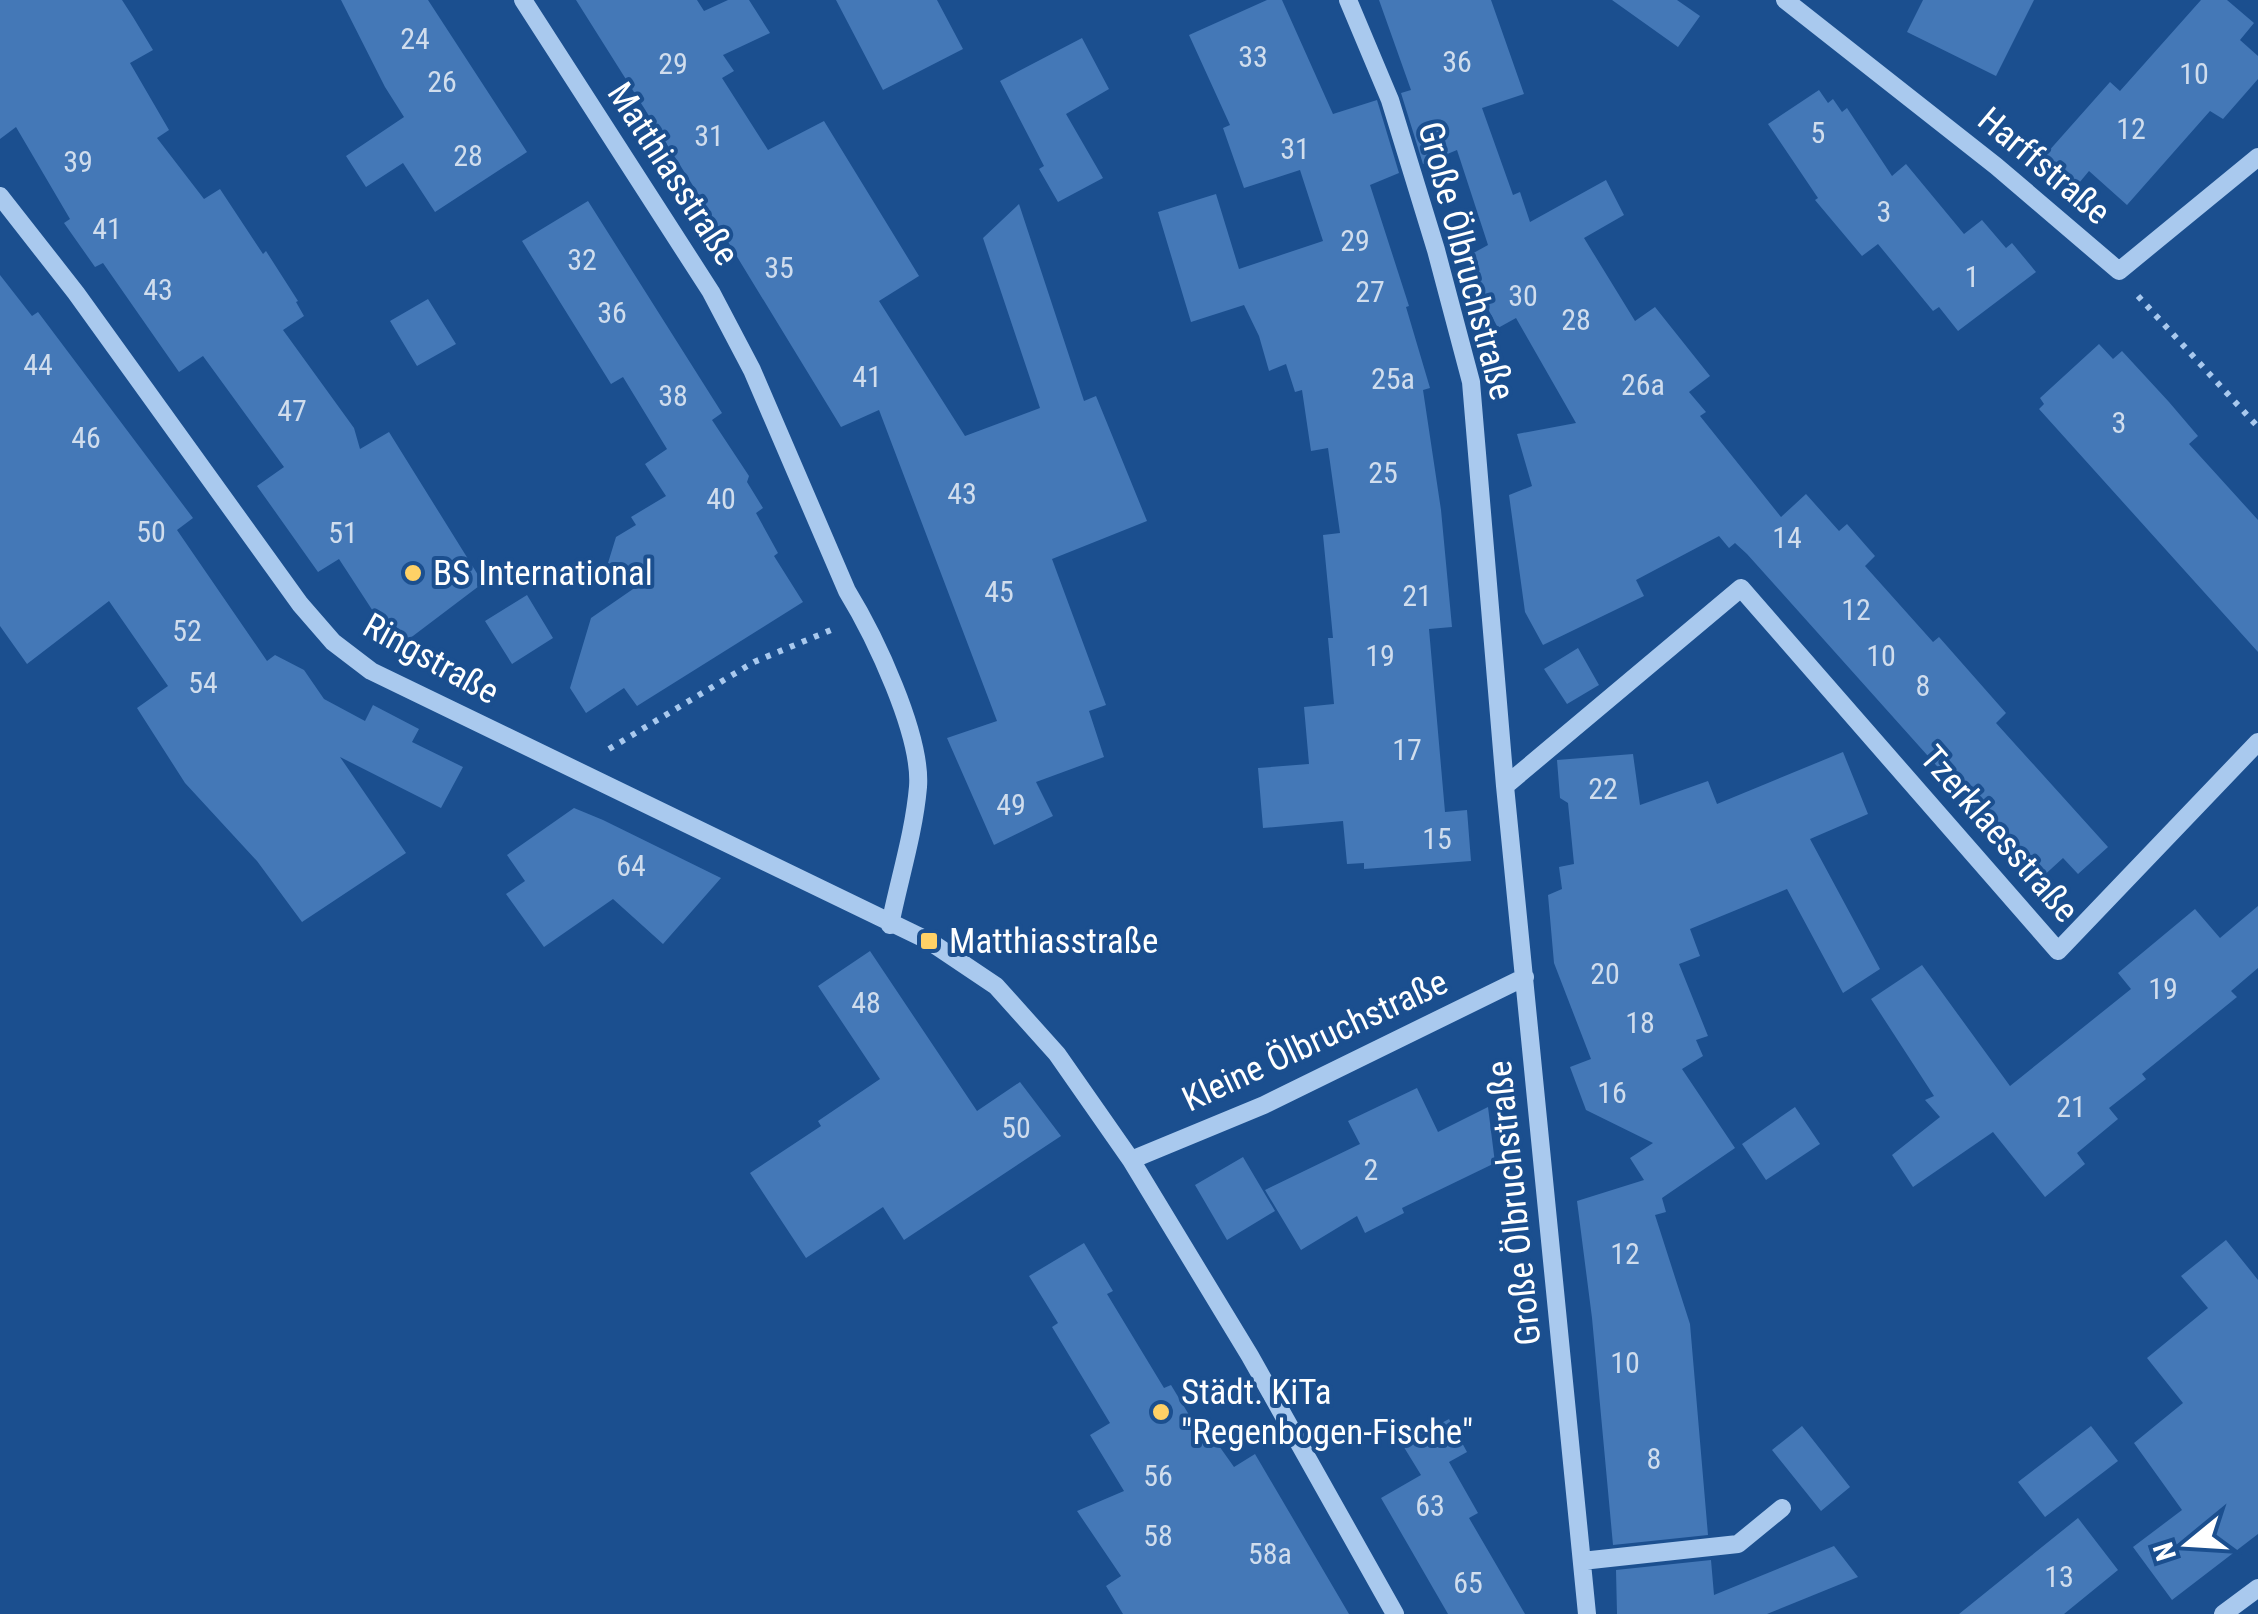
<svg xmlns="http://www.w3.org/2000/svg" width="2258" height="1614" font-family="'Roboto Condensed',sans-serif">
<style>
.building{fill:#4478b7}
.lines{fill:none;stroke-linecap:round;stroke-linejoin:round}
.path{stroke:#a9c9ee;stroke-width:6;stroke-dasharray:5 8;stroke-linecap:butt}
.minor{stroke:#a9c9ee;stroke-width:18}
.poi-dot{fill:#ffd166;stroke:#1b4f8f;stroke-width:4}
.labels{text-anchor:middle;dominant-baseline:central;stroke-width:8;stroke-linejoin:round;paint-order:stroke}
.number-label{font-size:30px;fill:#d0dded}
.street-label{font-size:35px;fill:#fff;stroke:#1b4f8f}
.poi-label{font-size:35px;fill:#fff;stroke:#1b4f8f;text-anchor:start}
</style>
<rect width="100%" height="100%" fill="#1b4f8f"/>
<!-- building -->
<path class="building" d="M0 0H122L133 17 153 50 130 63 169 130 157 138 204 199 220 189 263 254 266 251 298 301 296 302 304 316 283 330 354 428 360 449 389 432 483 583 409 639 390 621 382 625 339 559 318 572 257 486 284 467 203 356 179 372 103 263 95 267 64 223 70 219 16 127 0 139Z
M341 0H428L527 152 435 212 403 163 366 187 346 156 404 117 385 87Z
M576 0H697L704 11 728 0H749L770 33 723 55 734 71 722 78 768 150 824 121 919 276 879 301 965 436 1040 408 983 238 1019 204 1084 401 1096 396 1147 521 1052 559 1106 705 1089 711 1104 757 1036 782 1053 816 994 845 947 738 997 721 879 410 841 427 725 237 721 239 699 201 702 200Z
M836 0H937L963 49 883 90Z
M1267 0H1282L1333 114 1377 100 1399 173 1370 185 1409 306 1406 307 1430 388 1423 390 1441 510 1452 627 1429 629 1445 812 1467 810 1471 861 1364 869V863L1347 864 1343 821 1263 828 1258 768 1309 764 1304 707 1334 704 1328 638H1333L1323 535 1340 533 1328 448 1311 451 1302 390 1295 392 1286 364 1269 371 1259 336 1244 305 1191 322 1158 212 1216 194 1239 269 1323 241 1300 170 1244 188 1223 128 1230 125 1189 35Z
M1379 0H1491L1524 94 1482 108 1513 195 1520 192 1530 222 1606 180 1624 215 1584 238 1635 321 1655 307 1710 376 1689 392 1706 412 1700 416 1781 517 1806 494 1839 531 1847 524 1875 556 1865 566 1933 642 1939 637 2006 713 1996 723 2108 847 2078 874 2063 858 2039 880 1747 554 1735 543 1729 548 1719 536 1636 580 1644 596 1543 645 1525 612 1509 495 1532 486 1517 434 1576 423 1516 318 1498 328 1478 290 1468 256 1488 245 1457 150 1423 164 1401 93 1411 90Z
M1612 0H1677L1700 16 1678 47Z
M1923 0H2034L1996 76 1907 32Z
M2201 0H2227L2254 23 2240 40 2258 56V79L2223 119 2210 111 2127 205 2089 171 2074 189 2047 169V153L2110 82 2120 91Z
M1082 38 1109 89 1066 114 1103 178 1058 202 1039 169 1044 166 1000 81Z
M1819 90 1828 103 1833 99 1842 112 1847 108 1892 176 1906 164 1964 234 1982 220 2006 248 2012 243 2036 272 1958 331 1939 307 1933 311 1878 244 1862 256 1815 200 1818 198 1768 124Z
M588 201 722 413 712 420 749 476 747 482 763 508 756 513 778 553 774 556 803 602 637 706 624 688 586 713 570 688 591 618 649 578 608 563 616 537 636 525 631 517 666 496 645 464 667 449 623 377 611 384 522 241Z
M0 275 32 316 38 312 193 518 177 530 267 661 275 655 304 670 324 699 365 721 373 705 419 729 412 742 463 767 441 808 340 757 406 853 302 922 257 861 185 783 137 708 168 686 109 601 27 664 0 626Z
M428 299 456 344 417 366 390 321Z
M2099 344 2113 359 2122 351 2169 402 2198 436 2189 444 2258 520V652L2039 409 2044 404 2040 398Z
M527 595 553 638 512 664 485 621Z
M1578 648 1599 685 1567 704 1544 669Z
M1843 752 1868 814 1810 839 1880 969 1843 993 1787 889 1690 929 1700 956 1679 964 1708 1036 1696 1040 1703 1056 1682 1069 1735 1148 1662 1198 1666 1212 1655 1215 1690 1324 1708 1535 1613 1545 1592 1318 1577 1201 1644 1180 1630 1158 1653 1143 1586 1110 1570 1067 1591 1059 1554 963 1548 895 1562 889 1559 867 1574 864 1568 803 1560 798 1557 760 1633 754 1640 805 1708 781 1717 804Z
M574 808 603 820 721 878 663 944 613 899 544 947 506 894 525 881 507 855Z
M2258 906V968L2231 991 2237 997 2142 1074 2146 1079 2109 1108 2118 1119 2077 1153 2085 1164 2045 1197 1993 1132 1913 1187 1892 1155 1940 1117 1925 1100 1934 1096 1871 999 1922 965 2010 1086 2131 989 2118 973 2195 909 2220 938Z
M870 951 977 1111 1020 1082 1061 1136 904 1240 883 1207 806 1258 750 1173 821 1126 818 1121 880 1079 818 986Z
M1417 1088 1438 1132 1488 1107 1495 1163 1402 1208 1404 1213 1365 1233 1357 1216 1301 1250 1265 1190 1360 1144 1348 1121Z
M1795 1107 1820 1144 1766 1180 1742 1144Z
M1243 1157 1275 1211 1227 1240 1195 1185Z
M2226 1240 2258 1280V1534L2172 1600 2133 1547 2182 1510 2134 1443 2183 1403 2147 1358 2208 1308 2181 1276Z
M1084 1243 1113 1291 1107 1294 1164 1388 1171 1385 1200 1433 1207 1429 1234 1467 1255 1454 1349 1614H1123L1106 1586 1121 1576 1077 1511 1124 1491 1090 1435 1110 1423 1052 1327 1058 1323 1029 1276Z
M1449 1419 1467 1452 1449 1462 1478 1513 1469 1518 1525 1614H1448L1381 1498 1421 1475 1402 1444Z
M1802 1426 1850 1487 1821 1511 1772 1450Z
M2091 1426 2118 1461 2045 1517 2018 1482Z
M2078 1518 2118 1570 2064 1614H1959Z
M1834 1546 1858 1577 1767 1614H1617L1616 1570 1711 1560 1714 1595Z"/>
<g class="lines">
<!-- path -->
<path class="path" d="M2138 296 2258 427
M609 749 754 662 831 630"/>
<!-- minor -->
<path class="minor" d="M523 0 711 292 752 370 847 591C874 635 922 735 918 787 914 833 899 880 890 925
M1348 0 1390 100 1436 250 1471 382 1505 786 1587 1614
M1785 0 1996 166 2119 271 2258 157
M0 196 76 293 300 604 333 642 371 671 929 941 996 986 1057 1054 1131 1160 1250 1356 1395 1614
M1505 786 1741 588 2058 951 2258 742
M1131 1160 1264 1105 1525 977
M1582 1561 1738 1544 1782 1508
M2223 1614 2258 1588"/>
</g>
<!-- markers -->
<g class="poi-dot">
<circle cx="413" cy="573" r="10"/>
<rect x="919" y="931" width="20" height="20" rx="5"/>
<circle cx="1161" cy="1412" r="10"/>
</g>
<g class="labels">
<!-- number labels -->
<g class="number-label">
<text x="415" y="38">24</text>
<text x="1253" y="56">33</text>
<text x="1457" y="61">36</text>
<text x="673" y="63">29</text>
<text x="2194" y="73">10</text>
<text x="442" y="81">26</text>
<text x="2131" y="128">12</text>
<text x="1818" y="132">5</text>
<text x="709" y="135">31</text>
<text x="1295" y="148">31</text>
<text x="468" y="155">28</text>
<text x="78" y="161">39</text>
<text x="1884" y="211">3</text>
<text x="107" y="228">41</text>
<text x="1355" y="240">29</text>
<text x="582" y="259">32</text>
<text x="779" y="267">35</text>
<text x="1972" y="276">1</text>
<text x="158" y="289">43</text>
<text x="1370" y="291">27</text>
<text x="1523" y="295">30</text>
<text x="612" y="312">36</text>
<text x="1576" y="319">28</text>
<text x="38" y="364">44</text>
<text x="867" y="376">41</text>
<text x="1393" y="378">25a</text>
<text x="1643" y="384">26a</text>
<text x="673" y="395">38</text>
<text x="292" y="410">47</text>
<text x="2119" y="422">3</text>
<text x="86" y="437">46</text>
<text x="1383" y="472">25</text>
<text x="962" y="493">43</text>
<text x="721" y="498">40</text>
<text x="151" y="531">50</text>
<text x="343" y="532">51</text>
<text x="1787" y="537">14</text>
<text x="999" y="591">45</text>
<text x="1417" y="595">21</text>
<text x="1856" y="609">12</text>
<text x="187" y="630">52</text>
<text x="1380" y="655">19</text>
<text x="1881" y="655">10</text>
<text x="203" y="682">54</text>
<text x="1923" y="685">8</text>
<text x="1407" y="749">17</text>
<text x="1603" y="788">22</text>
<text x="1011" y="804">49</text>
<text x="1437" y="838">15</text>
<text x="631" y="865">64</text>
<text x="1605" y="973">20</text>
<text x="2163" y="988">19</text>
<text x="866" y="1002">48</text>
<text x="1640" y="1022">18</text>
<text x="1612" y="1092">16</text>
<text x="2071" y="1106">21</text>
<text x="1016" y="1127">50</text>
<text x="1371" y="1169">2</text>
<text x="1625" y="1253">12</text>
<text x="1625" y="1362">10</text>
<text x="1654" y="1458">8</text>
<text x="1158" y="1475">56</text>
<text x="1430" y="1505">63</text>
<text x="1158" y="1535">58</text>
<text x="1270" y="1553">58a</text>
<text x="2059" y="1576">13</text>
<text x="1468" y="1582">65</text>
</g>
<!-- street labels -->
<g class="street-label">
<text transform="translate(2044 166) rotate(40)">Harffstraße</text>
<text transform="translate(673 174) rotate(57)">Matthiasstraße</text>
<text transform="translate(1466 261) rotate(75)">Große Ölbruchstraße</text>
<text transform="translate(431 659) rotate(29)">Ringstraße</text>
<text transform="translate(1999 834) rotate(49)">Tzerklaesstraße</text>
<text transform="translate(1315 1041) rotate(-25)">Kleine Ölbruchstraße</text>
<text transform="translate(1514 1203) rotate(-96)">Große Ölbruchstraße</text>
</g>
<!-- poi labels -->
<g class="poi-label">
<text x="433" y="573">BS International</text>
<text x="949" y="941">Matthiasstraße</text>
<text x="1181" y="1392">Städt. KiTa<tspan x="1181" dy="40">"Regenbogen-Fische"</tspan></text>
</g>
</g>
<!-- north arrow -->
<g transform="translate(2188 1544) rotate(252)" stroke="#1b4f8f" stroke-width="8" paint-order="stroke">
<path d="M0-8L18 38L0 25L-18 38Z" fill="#ffffff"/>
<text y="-15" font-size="28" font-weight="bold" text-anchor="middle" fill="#ffffff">N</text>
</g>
</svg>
